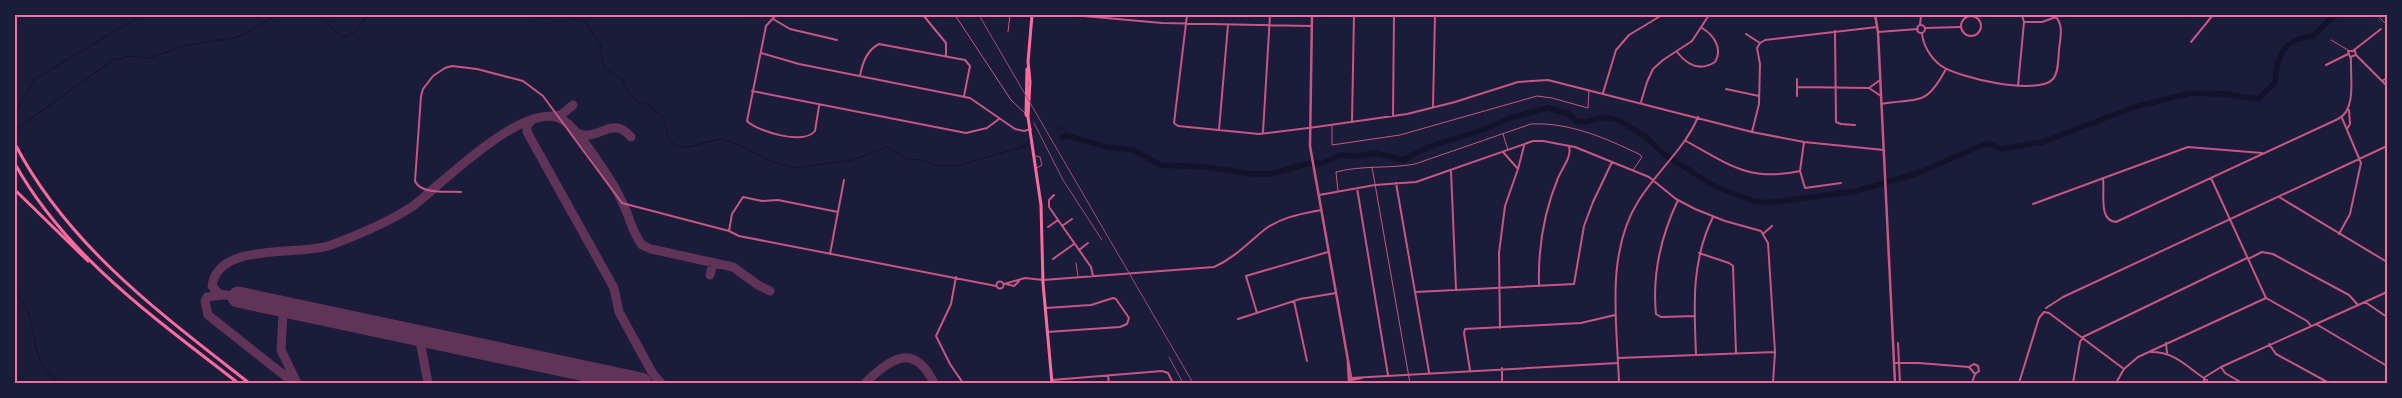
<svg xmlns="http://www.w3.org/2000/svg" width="2402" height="398" font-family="'Source Sans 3',sans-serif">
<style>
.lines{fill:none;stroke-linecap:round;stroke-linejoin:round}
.stream{stroke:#12122b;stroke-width:1}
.river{stroke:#12122b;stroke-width:5.5}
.taxiway{stroke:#603358;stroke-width:9}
.runway{stroke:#603358;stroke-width:21}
.service{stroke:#c65784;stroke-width:1}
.minor{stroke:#c65784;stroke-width:2}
.tertiary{stroke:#c65784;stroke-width:2.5}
.primary{stroke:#ff6b9d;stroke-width:3}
.trunk{stroke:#ff6b9d;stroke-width:3}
.rail{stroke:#a44b75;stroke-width:1}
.neatline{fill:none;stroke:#ff6b9d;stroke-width:2}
</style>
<rect width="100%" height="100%" fill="#1b1b3a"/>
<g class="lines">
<!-- stream -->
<path class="stream" d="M320 15 342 38 355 32 367 15
M531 15 537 18 563 16 585 22 601 46 602 61 605 68 622 79 629 93 639 102 652 106 655 111 663 117 670 141 679 147H687L721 139 737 144 771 161 795 168 852 160 887 147 907 159 923 160 939 166H956L1029 145
M15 113 35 79 142 15
M1056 128H1062L1071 137
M15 130 113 60 130 56 149 58 187 45 233 38 247 33 275 15
M1022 146 1028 142
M15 293C39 313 28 347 46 370 49 375 57 379 61 383"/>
<!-- river -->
<path class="river" d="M1062 137 1068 136 1107 147 1134 150 1160 165 1207 167 1252 174H1270L1306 164 1323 163 1341 155 1356 156 1376 153 1403 160 1428 147 1485 129 1510 118 1548 108 1569 114 1576 121 1585 122 1603 117 1618 120 1646 137 1664 154 1716 187 1754 201 1768 203 1857 191 1918 173 1985 144 1993 145 2001 149 2043 142 2134 107 2191 93 2225 94 2258 99 2275 83C2276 56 2284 38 2313 36L2335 15"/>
<!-- taxiway -->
<path class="taxiway" d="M552 116 561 115 573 105
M533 119 527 125V132L614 288 619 312 653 374 661 383
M575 132C598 145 610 113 631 137
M710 275 713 263
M222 295 207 297 205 302 208 315 294 383
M238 297 219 294 212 286C218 241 298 257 331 245 358 235 389 222 413 206 440 186 533 90 567 123 583 137 615 184 623 204 630 217 632 233 642 245L651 249 733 267 758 285 770 291
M296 310H289L283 315 281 350 297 383
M428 383 421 346 425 340 432 338
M865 383C891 359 913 341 934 383"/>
<!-- runway -->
<path class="runway" d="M238 297 641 383"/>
<!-- service -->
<path class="service" d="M955 15 1011 100 1026 114
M1008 32 1010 15
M2331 40 2348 50
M1332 126V145L1400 135 1537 96 1552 98 1588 108 1589 90
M1503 134 1508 150
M1036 156 1040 157 1042 165 1037 168
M1372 167 1410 383
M1338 191 1336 172C1362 165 1389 169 1415 164L1531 124C1569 122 1605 138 1639 154L1642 157 1633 170
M1076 263 1078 276"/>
<!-- minor -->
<path class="minor" d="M776 15 766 26 747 121C758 132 804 145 815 131L819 106
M923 15 946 43V57
M1072 15 1162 23 1312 26
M1187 15 1174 123 1178 126 1259 134 1316 127 1407 114 1455 102 1518 82 1548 80 1752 132 1804 142 1884 150
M2022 15 2024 22H2042L2056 17
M1961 26a10 10 0 1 1 20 0a10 10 0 1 1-20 0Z
M773 19 790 29 837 40
M1920 25 1921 15
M1917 29a4 4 0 1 1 8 0a4 4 0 1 1-8 0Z
M1925 28 1960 27
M1835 31 1836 122 1841 124 1855 125
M1878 32 1918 29
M1922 33C1923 45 1930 57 1940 65 1957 78 2038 96 2053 79 2059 72 2058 59 2059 50 2060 39 2064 26 2056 17
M1746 34 1760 43
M2191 42 2213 15
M2354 50 2381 29
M1677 52C1687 65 1699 72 1715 62 1723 49 1714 35 1702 28
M761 53 799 64 970 98 1015 129 1024 131 1031 129
M2356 55 2350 57 2348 51H2355L2356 55 2387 86
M2326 65 2348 54
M860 76C862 64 867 50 879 44L965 60 970 66 964 96
M2382 81 2387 78
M2018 86 2024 22
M1797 87 1869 88 1880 80
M1869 88 1881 96
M1726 89 1759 96
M752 91 966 133 987 128 999 119
M1603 93 1616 50 1629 35 1662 15
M1797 96V79
M1641 102 1647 82 1653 69 1663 60 1692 41 1709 15
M1881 104C1919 97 1925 108 1946 69
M1433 107 1435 15
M1393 116 1394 15
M1352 122 1354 15
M2347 129 2350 124 2349 110
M1219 130 1228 25
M1263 132 1270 15
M1752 132 1759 104 1760 64 1757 48 1760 43 1765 40 1877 27
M1686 141C1729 165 1750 182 1800 171L1804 142
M1503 152 1518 169 1524 146
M1451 171 1456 289
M1800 171 1805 188 1841 183
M2103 178C2105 192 2098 221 2116 222L2338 119C2357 110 2350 76 2351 57
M2211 178 2266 298 2307 321 2311 326
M1396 183 1429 372
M1357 188 1388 375
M461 192C447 191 421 195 415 181L421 96 423 89 433 76 445 68 452 66 477 69 523 81 543 96 622 203 729 231 739 236 996 286
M1054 195 1049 200V207L1091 267 1093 276
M1319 195 1375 185 1416 182 1533 141H1543L1575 147 1649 177 1676 199 1695 209 1725 221 1761 231 1768 243 1775 352 1773 383
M2279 197 2387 262
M1678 200C1661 236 1652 274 1656 314L1661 317 1695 316
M2033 204 2188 147 2262 153
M1062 226 1072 219
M1048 227 1058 220
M729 231 732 214 743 197 762 201 778 200 838 212
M1764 233 1772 226
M2339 234 2350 214 2361 163 2342 118
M1079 250 1088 243
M1699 253 1729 263 1733 266 1736 353
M830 254 844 180
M1053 259 1074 244
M2248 259 2262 252 2273 254 2349 295 2358 305
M956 277 951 304 936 336 950 364 963 383
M1043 280 1214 267C1234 258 1247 244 1264 230 1281 217 1301 214 1321 210
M996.5 285a3.5 3.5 0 1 1 7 0a3.5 3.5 0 1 1-7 0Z
M1004 284 1025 278 1043 280
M1006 284 1014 286 1019 281
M1539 285C1538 249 1544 212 1558 178 1562 168 1572 157 1569 146
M1415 292 1574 284 1584 226 1593 202 1612 162
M1294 301 1307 361
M2365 302 2387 317
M1046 308 1091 305 1113 298 1116 299 1129 318 1127 324 1120 327 1047 332
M2046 308 2063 297 2387 146
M1257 313 1246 276 1328 252
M1238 319 1300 299 1336 293
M2316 324 2387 366
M1500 328 1499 253 1505 206 1518 169
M1898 343 1900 383
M2166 343 2167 353
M2269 344 2276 354 2329 383
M2151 352C2177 352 2187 368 2207 380
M1696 354C1694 307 1691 261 1713 217
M1618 358 1775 352
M1894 363H1919L1969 367 1975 374 1972 383
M1969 367 1974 364 1978 366 1979 371 1975 374
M2221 367 2225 373 2242 383
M1502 368V383
M1470 370 1464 333 1465 329 1581 323 1615 315
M1108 376 1109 383
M1351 378 1618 363
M1052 380 1162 371 1168 373 1173 383
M1352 380 1362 378
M1619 383C1617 323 1605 253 1639 200 1658 170 1685 148 1698 117
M2019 383 2039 318 2044 312 2049 313 2124 369
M2073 383 2080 342 2083 337 2247 258
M2116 383 2124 369 2138 357 2266 298
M2203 383 2205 377 2221 367 2387 292"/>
<!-- tertiary -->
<path class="tertiary" d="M1312 15 1310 146 1352 383
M1875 15 1878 32 1895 383
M1348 363 1349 383"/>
<!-- primary -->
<path class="primary" d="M1028 61 1030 82 1028 117 1041 205 1043 283 1052 383
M1028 62 1032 15
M1027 69 1026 115 1028 117"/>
<!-- trunk -->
<path class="trunk" d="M15 144C68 246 161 314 249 383
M15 164C67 257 156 319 238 383
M15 190 88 261"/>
<!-- rail -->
<path class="rail" d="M979 15 1193 383
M2377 15 2387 25
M1034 123 1063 180 1102 240
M1169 357 1183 383"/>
</g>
<!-- border -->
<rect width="2402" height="398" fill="none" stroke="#1b1b3a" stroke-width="32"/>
<rect x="16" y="16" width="2370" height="366" class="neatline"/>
</svg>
